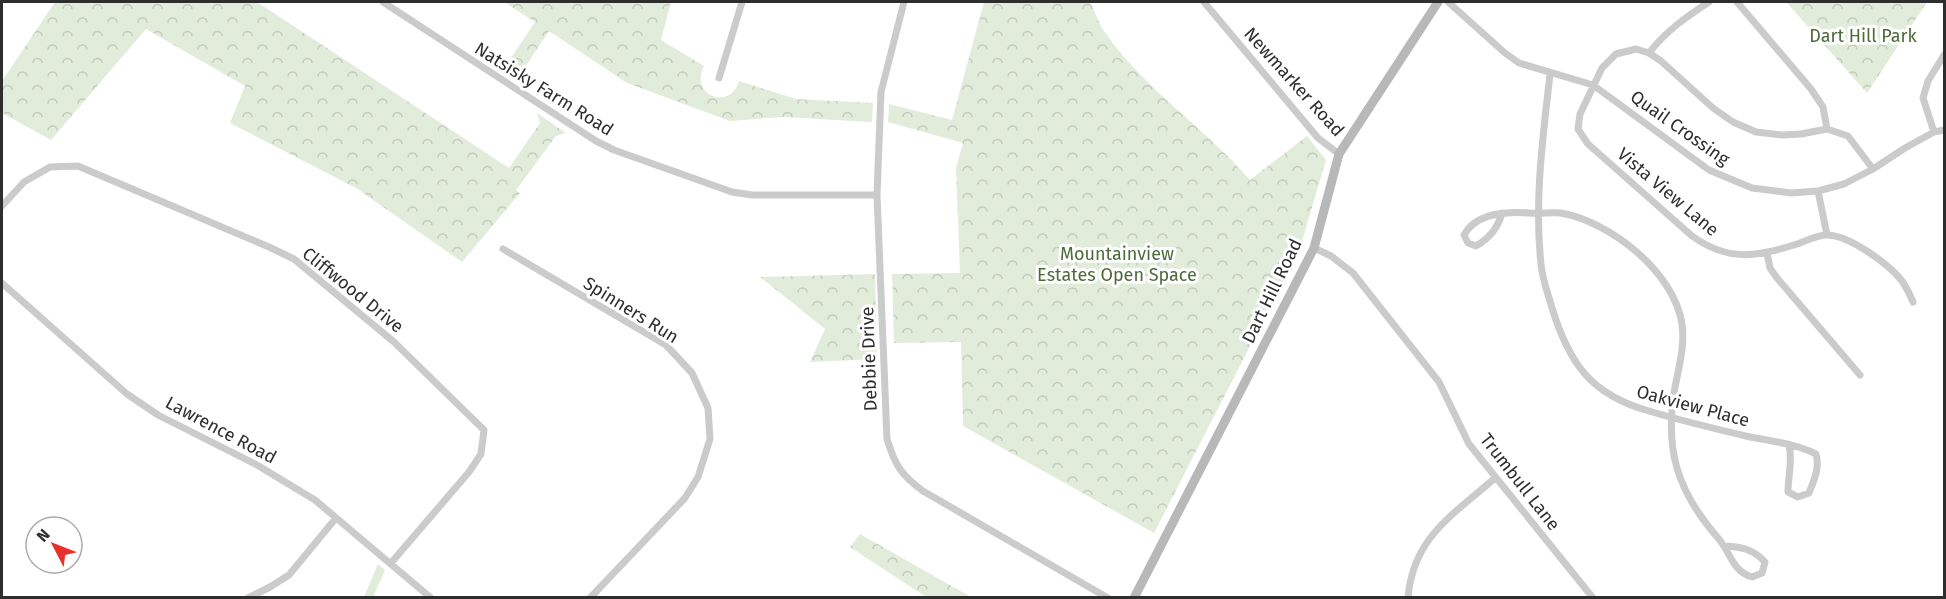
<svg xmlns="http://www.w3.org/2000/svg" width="1946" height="599" font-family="'Fira Sans',sans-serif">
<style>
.forest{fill:url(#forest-crowns)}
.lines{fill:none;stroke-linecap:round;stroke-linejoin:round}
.street{stroke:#cbcbcb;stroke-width:7}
.secondary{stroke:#b8b8b8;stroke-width:9}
.labels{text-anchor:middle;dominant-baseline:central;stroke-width:6;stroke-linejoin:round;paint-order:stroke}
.park-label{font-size:18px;fill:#4c6a3a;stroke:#fff}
.street-label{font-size:18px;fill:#2e2e2e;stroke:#fff}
</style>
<defs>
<pattern id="forest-crowns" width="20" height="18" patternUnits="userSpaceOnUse" patternTransform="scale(1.5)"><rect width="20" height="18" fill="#e2ecdb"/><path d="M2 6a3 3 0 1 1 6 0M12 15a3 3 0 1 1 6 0" fill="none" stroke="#c2cbbc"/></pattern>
</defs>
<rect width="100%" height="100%" fill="#fff"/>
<!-- forest -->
<path class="forest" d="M55 2H257L509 168 540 123 537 113 566 133 556 136 516 190 520 193 462 262 356 188 230 123 245 86 146 29 51 140 2 113V81Z
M504 2H671L661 40 704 66C689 95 730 112 739 81L796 99 873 103 872 122 782 117 730 121 627 83 549 31 517 79 503 70 535 22Z
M984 2H1090C1095 11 1098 22 1104 31 1144 89 1204 127 1250 180L1307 136 1326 160 1299 251 1154 533 963 426 961 342 894 343 892 274 960 273 956 168 963 143 888 122 889 104 952 120Z
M1786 2H1927L1867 93Z
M875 274 877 359 810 362 825 329 760 277Z
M860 534 971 597H926L850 547Z
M378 564 385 570 373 597H364Z"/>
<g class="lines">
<!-- street -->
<path class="street" d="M383 2 596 141 614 150 732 192 752 195H877
M904 2 881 92 877 195 887 439C895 465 901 475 923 491L1108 598
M1204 2 1318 138 1339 154
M1448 2 1505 53 1519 63 1593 85 1709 170 1752 188 1791 193 1818 191 1844 184 1873 169 1905 148 1934 132 1944 130
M1737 2 1811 89 1823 107 1827 129
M1649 53C1666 31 1686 17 1709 2
M1550 74C1543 137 1534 200 1541 264 1542 278 1548 294 1552 308 1569 363 1591 395 1649 411 1682 421 1716 429 1750 437 1772 441 1796 444 1816 454 1820 468 1814 480 1809 493L1798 497 1788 492C1788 475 1793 462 1789 445
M719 78 742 2
M1934 132 1923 98 1928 81 1944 55
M1873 169 1848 136 1827 129 1801 134 1782 135 1756 132 1733 122 1713 108 1661 61 1649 53 1636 49 1616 54 1602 68 1580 114 1578 129 1588 144 1692 236C1728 262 1757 257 1797 244 1806 241 1819 234 1828 235 1850 236 1889 264 1902 281 1906 287 1910 295 1913 302
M1818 191 1827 235
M2 206 24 182 50 167 78 166 269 247 294 259 394 342 484 430 481 454 469 472 391 563
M1502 213C1498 228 1490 238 1476 246L1468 243 1464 235C1476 213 1507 211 1529 213 1539 214 1551 212 1561 213 1611 222 1674 272 1682 324 1685 345 1679 367 1675 387 1664 449 1677 491 1718 538 1731 553 1732 571 1752 577L1762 573 1765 562C1753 549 1742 547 1725 546
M1314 248 1331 256 1353 273 1439 382 1469 444 1593 598
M503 249 666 345 692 373 708 408 710 439 698 477 685 498 590 598
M1767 253 1770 268 1777 278 1860 375
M2 283 127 394 158 415 257 465 315 500 431 598
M248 598 270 587 289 575 336 518
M1408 598C1413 537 1453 515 1495 478"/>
<!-- secondary -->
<path class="secondary" d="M1134 598 1314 248 1339 154 1438 2"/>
</g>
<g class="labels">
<!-- park labels -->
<g class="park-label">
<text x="1863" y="36">Dart Hill Park</text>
<text x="1117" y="254">Mountainview<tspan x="1117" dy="21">Estates Open Space</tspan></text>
</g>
<!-- street labels -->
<g class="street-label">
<text transform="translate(1294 82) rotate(48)">Newmarker Road</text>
<text transform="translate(544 89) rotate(32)">Natsisky Farm Road</text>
<text transform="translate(1680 128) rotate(35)">Quail Crossing</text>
<text transform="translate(1668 192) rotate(40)">Vista View Lane</text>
<text transform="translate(353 290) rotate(39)">Cliffwood Drive</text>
<text transform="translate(1272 291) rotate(-64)">Dart Hill Road</text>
<text transform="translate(631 310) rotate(32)">Spinners Run</text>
<text transform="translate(869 359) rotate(-92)">Debbie Drive</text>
<text transform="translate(1693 406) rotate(15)">Oakview Place</text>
<text transform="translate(221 430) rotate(28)">Lawrence Road</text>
<text transform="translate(1520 482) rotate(52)">Trumbull Lane</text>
</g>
</g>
<!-- border -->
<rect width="1946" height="599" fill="none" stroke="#2e2e2e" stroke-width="6"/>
<!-- north arrow -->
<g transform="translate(54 545) rotate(312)"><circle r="28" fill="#ffffff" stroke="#ababab" stroke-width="1.5"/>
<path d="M0-4.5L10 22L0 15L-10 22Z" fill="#e9302b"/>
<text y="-9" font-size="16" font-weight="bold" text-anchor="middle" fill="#2e2e2e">N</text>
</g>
</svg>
